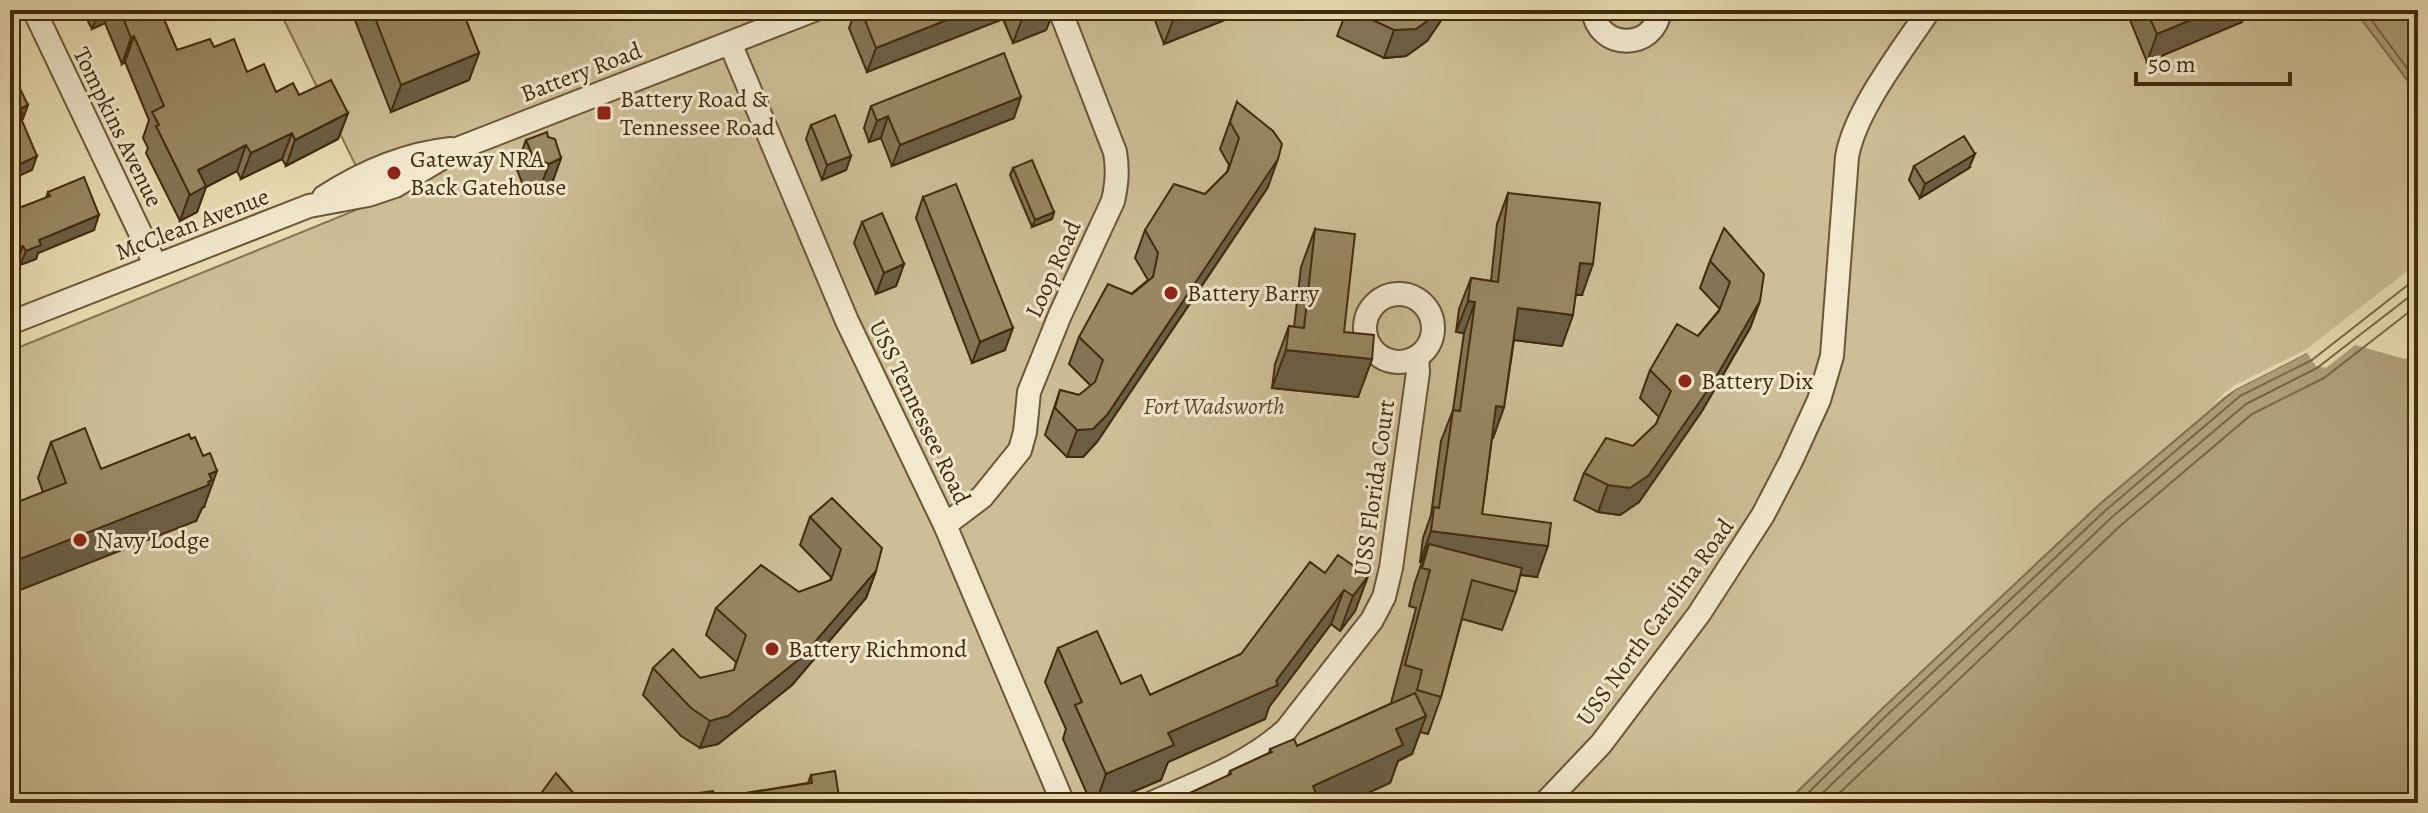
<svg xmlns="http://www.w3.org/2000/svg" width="2428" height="813" font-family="Alegreya,serif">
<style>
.green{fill:#cdbe97;stroke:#887452;stroke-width:2}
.water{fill:#b09f7b;stroke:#84704f;stroke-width:2}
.pier{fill:#e9dcb3}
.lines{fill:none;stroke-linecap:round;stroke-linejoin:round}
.shore{stroke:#796444;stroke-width:2}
.street-casing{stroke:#6c5636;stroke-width:26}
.street{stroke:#f1e8ce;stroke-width:22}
.wall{fill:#847455;stroke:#422a0d;stroke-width:2}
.shaded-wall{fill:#6b5e45;stroke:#422a0d;stroke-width:2}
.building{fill:#998763;stroke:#422a0d;stroke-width:2}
.poi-dot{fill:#8f2418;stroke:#f1e8ce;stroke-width:3}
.labels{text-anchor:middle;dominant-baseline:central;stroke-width:6;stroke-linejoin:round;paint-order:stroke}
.street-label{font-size:24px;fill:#422a0d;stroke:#f1e8ce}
.poi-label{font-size:24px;fill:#422a0d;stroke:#f1e8ce;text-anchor:start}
.park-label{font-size:24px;font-style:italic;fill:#5e4829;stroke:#f1e8ce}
</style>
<rect width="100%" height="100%" fill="#e9dcb3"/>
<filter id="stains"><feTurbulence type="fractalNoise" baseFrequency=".0025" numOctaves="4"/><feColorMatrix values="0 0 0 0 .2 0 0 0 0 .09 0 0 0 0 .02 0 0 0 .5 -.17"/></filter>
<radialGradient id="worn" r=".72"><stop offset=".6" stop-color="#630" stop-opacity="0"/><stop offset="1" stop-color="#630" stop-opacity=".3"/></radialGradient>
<!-- green -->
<path class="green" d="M279 10H2355L2418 94V269L2307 353 2236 389 2100 504 1881 710 1786 803H10V351L366 206 356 166Z"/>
<!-- water -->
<path class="water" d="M2418 10V94L2355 11Z
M2418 267V803H1786L1881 710 2100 504 2236 389 2307 353Z"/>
<!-- pier -->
<path class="pier" d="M2418 263V349L2405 359 2355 345 2326 368 2316 366 2307 353 2236 389 2211 405 2233 386 2305 350Z"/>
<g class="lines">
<!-- shore -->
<path class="shore" d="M2364 10 2418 83
M1798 803 1887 715 2106 510 2240 396 2312 360 2418 277
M1812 803 2112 517 2246 404 2317 368 2418 290
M1829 803 2120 526 2252 414 2324 378 2418 305"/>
<defs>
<path id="street" d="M34 10 156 266
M1593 10C1598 51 1655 51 1660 10
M730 43 847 321 945 525 1063 803
M324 197C363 172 404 154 451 149
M1365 328a34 34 0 1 1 68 0a34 34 0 1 1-68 0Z
M10 323 309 206 368 195 395 186 457 149 814 10
M945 525 982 497 1020 450 1025 432 1029 392 1060 315 1113 201C1117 183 1118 170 1115 152L1060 10
M1152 803C1199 782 1247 765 1286 730L1372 620 1384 597 1391 568 1418 372 1417 357
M1545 803 1601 744 1699 614 1763 515 1791 461 1819 400 1832 356 1847 157C1855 110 1902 51 1929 10"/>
</defs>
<!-- street casing -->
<use href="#street" class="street-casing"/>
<!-- street -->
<use href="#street" class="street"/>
</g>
<!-- wall -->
<path class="wall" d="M82 10H160L177 50 214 47 276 92 299 95 348 113 338 139 286 166 282 159 241 179 237 171 206 187 197 212 180 221 146 153 148 148 143 138 149 120 125 62 122 64 105 23 92 29Z
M351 10H462L479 53 469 80 391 112Z
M856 10H1054L1046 30 1013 43 1003 19 867 72 849 28Z
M1151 10H1250L1164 44Z
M1347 10H1448L1427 41 1406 56 1384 58 1337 36Z
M1543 10H1564L1562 15Z
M2126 10H2247L2242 22 2147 62Z
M1237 102 1268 187 1097 442 1083 457H1067L1045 435 1060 390 1079 395 1091 386 1069 364 1079 337 1148 280 1135 258 1145 230 1205 194 1227 172 1229 165 1220 149Z
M871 106 1014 118 892 166 881 138 869 142 864 128Z
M811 125 851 156 846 170 822 180 806 139Z
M548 137 561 158 551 186 539 191 523 185 516 167 526 140Z
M1914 166 1969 168 1920 198 1909 180Z
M1013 168 1054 212 1052 219 1032 227 1010 175Z
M48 192 94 230 38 253 36 259 20 265 18 260 14 210 46 198Z
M1508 193 1582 295H1576L1562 346 1514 340 1504 407 1493 438H1492L1482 514 1537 577 1520 575 1516 592 1502 630 1462 619 1441 697 1428 734 1420 732 1412 754 1398 761 1390 783 1228 776 1230 771 1269 753 1270 749 1297 746 1392 703H1391L1416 608 1409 606 1415 582 1422 562H1420L1423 538 1431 515 1441 441 1453 410 1464 333 1456 332 1459 309 1471 278 1491 281 1497 224Z
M923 197 1005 350 972 363 916 218Z
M862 222 904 264 896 286 876 294 854 243Z
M1315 229 1344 332 1372 359 1358 397 1272 388 1275 364 1289 326 1294 327 1301 267Z
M1710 261 1760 301 1750 328 1702 411 1639 502 1620 515 1598 512 1574 500 1584 473 1633 446 1656 424 1659 417 1640 398 1650 370 1698 336 1720 309 1700 288Z
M51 442 101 469 204 507 202 508 196 521 43 492 38 478Z
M810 517 876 571 866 598 792 685 718 744 700 748 681 736 643 695 653 668 700 678 734 671 736 662 706 635 716 608 799 592 830 581 831 577 800 545Z
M1325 573 1368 576 1355 611 1340 631 1331 624 1269 707 1265 719 1168 762 1161 780 1106 803H1091L1063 739 1066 729 1045 682 1058 648 1121 684 1150 695 1241 654Z
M811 775 840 803H687L690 794 715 798 808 783Z"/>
<!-- shaded-wall -->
<path class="shaded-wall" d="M99 10H110L105 23 92 29Z
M972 10H1006L1003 19 867 72 876 48Z
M1044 10H1054L1046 30 1013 43 1022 19Z
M1193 10H1250L1164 44 1174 18Z
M1439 10H1448L1427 41 1406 56 1384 58 1394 30Z
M2215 10H2247L2242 22 2147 62 2157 34Z
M134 36 125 62 122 64 131 38Z
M479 53 469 80 391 112 401 85Z
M1021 97 1014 118 892 166 900 145Z
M28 105 23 119H21L20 109Z
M348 113 338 139 286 166 295 140Z
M888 116 881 138 869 142 877 121Z
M292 133 282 159 241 179 251 153Z
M246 145 237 171 206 187 197 212 180 221 198 170Z
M1975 154 1969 168 1920 198 1925 184Z
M37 156 32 170 10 180V169Z
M851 156 846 170 822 180 827 165Z
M561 158 551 186 539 191 549 164Z
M1278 159 1268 187 1097 442 1083 457H1067L1077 430Z
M1054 212 1052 219 1032 227 1035 220Z
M99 215 94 230 38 253 36 259 20 265 26 251 39 240Z
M23 246 18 260 10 264V252Z
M1580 263 1593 264 1582 295 1569 294Z
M904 264 896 286 876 294 884 273Z
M1468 301 1475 302 1464 333 1456 332Z
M1760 301 1750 328 1702 411 1639 502 1620 515 1598 512 1608 485Z
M1518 308 1573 315 1562 346 1507 339Z
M1013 328 1005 350 972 363 980 342Z
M1286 350 1372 359 1358 397 1272 388Z
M1496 406 1504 407 1493 438 1485 437Z
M217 471 204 507 202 508 196 521 10 594V563Z
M1431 531 1548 546 1537 577 1424 562 1429 544 1422 562H1420Z
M876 571 866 598 792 685 718 744 700 748 710 721Z
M1368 576 1355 611 1340 631 1353 596Z
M1344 590 1331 624 1269 707 1265 719 1168 762 1161 780 1106 803H1096L1106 774 1168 733 1276 681Z
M1426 716 1412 754 1398 761 1390 783 1346 803H1307L1313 786 1396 729Z"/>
<!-- building -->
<path class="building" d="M120 10H160L177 50 210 39 214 47 234 39 247 72 264 64 276 92 293 83 299 95 331 80 348 113 295 140 292 133 251 153 246 145 198 170 206 186 190 195 156 126 159 125 152 112 164 106 134 36 131 38Z
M372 10H462L479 53 401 85Z
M861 10H972L876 48Z
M1018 10H1044L1022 19Z
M1171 10H1193L1174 18Z
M1351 10H1439L1437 14 1416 29 1394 30Z
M2146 10H2215L2157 34Z
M1004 53 1021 97 900 145 888 116 877 121 871 106Z
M10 68 28 105 20 109 23 115 20 116 37 156 10 169Z
M1237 102 1273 131 1282 144 1278 159 1107 415 1093 429 1077 430 1055 408 1060 390 1079 395 1095 382 1103 360 1079 337 1108 284 1132 294 1153 277 1158 253 1145 230 1174 184 1205 194 1228 171 1239 138 1230 122Z
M835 115 851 156 827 165 811 125Z
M547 132 548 137 555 139 561 158 549 164 533 157 526 140Z
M1964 136 1975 154 1925 184 1914 166Z
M1032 160 1054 212 1035 220 1013 168Z
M84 177 99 215 39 240 41 245 26 251 23 246 10 252V207H12L14 210 50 196 48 192Z
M956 184 1013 328 980 342 923 197Z
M1508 193 1600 203 1593 264 1580 263 1573 315 1518 308 1504 407 1496 406 1482 514 1551 523 1548 546 1431 531 1434 507 1439 508 1453 410 1460 411 1475 302 1468 301 1471 278 1498 282Z
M882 213 904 264 884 273 862 222Z
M1724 228 1764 274 1760 301 1712 384 1649 475 1630 488 1608 485 1584 473 1606 438 1633 446 1656 424 1671 391 1650 370 1677 324 1698 336 1719 311 1730 282 1710 261Z
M1315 229 1355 234 1344 332 1374 335 1372 359 1286 350 1289 326 1304 328Z
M85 428 101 469 189 434 191 439 195 437 203 456 210 453 217 471 209 474 212 480 208 482 209 485 10 563V505L66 483 51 442Z
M832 498 882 548 876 571 802 657 728 716 710 721 691 708 653 668 673 649 700 678 734 670 746 635 716 608 761 565 799 592 831 580 841 549 810 517Z
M1429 544 1522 568 1516 592 1472 580 1441 697 1417 690 1422 670 1405 665 1430 570 1422 568Z
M1338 555 1368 576 1353 596 1344 590 1276 681 1278 685 1168 733 1174 745 1106 774 1075 705 1082 702 1058 648 1097 631 1121 684 1141 675 1150 695 1241 654 1310 562 1325 573Z
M1415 693 1426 716 1396 729 1403 745 1313 786 1320 803H1168L1231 774 1230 771 1272 752 1270 749 1294 739 1297 746Z
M835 771 840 803H692L690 794 713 791 715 798 812 783 811 775Z
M556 773 582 803H541L537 799Z
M366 793 377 803H353L360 795 363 797Z"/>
<!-- markers -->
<g class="poi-dot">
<rect x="596" y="105" width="16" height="16" rx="4"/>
<circle cx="394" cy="173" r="8"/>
<circle cx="1171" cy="293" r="8"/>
<circle cx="1685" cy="381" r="8"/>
<circle cx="80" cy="540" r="8"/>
<circle cx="772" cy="649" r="8"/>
</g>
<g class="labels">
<!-- street labels -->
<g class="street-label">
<text transform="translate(581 72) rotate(-21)">Battery Road</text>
<text transform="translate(118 127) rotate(64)">Tompkins Avenue</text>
<text transform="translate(192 224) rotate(-21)">McClean Avenue</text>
<text transform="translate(1053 269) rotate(-66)">Loop Road</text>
<text transform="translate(920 412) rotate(64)">USS Tennessee Road</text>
<text transform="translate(1374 488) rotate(-82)">USS Florida Court</text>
<text transform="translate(1655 622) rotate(-54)">USS North Carolina Road</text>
</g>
<!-- poi labels -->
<g class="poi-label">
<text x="620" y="99">Battery Road &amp;<tspan x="620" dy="28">Tennessee Road</tspan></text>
<text x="410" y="159">Gateway NRA<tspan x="410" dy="28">Back Gatehouse</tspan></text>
<text x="1187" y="293">Battery Barry</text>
<text x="1701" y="381">Battery Dix</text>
<text x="96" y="540">Navy Lodge</text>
<text x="788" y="649">Battery Richmond</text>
</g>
<!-- park labels -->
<g class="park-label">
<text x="1214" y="406">Fort Wadsworth</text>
</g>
</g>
<!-- margin -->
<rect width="2428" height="813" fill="none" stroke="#e9dcb3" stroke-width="40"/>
<rect x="12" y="12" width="2404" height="789" fill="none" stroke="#422a0d" stroke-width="4"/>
<rect x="20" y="20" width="2388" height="773" fill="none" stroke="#422a0d" stroke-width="2"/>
<!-- scale -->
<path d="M2136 72v12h154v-12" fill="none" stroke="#422a0d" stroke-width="4"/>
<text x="2148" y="72" font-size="24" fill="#422a0d" stroke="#f1e8ce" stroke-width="6" paint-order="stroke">50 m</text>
<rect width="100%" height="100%" filter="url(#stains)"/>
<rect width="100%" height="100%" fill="url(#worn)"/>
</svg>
